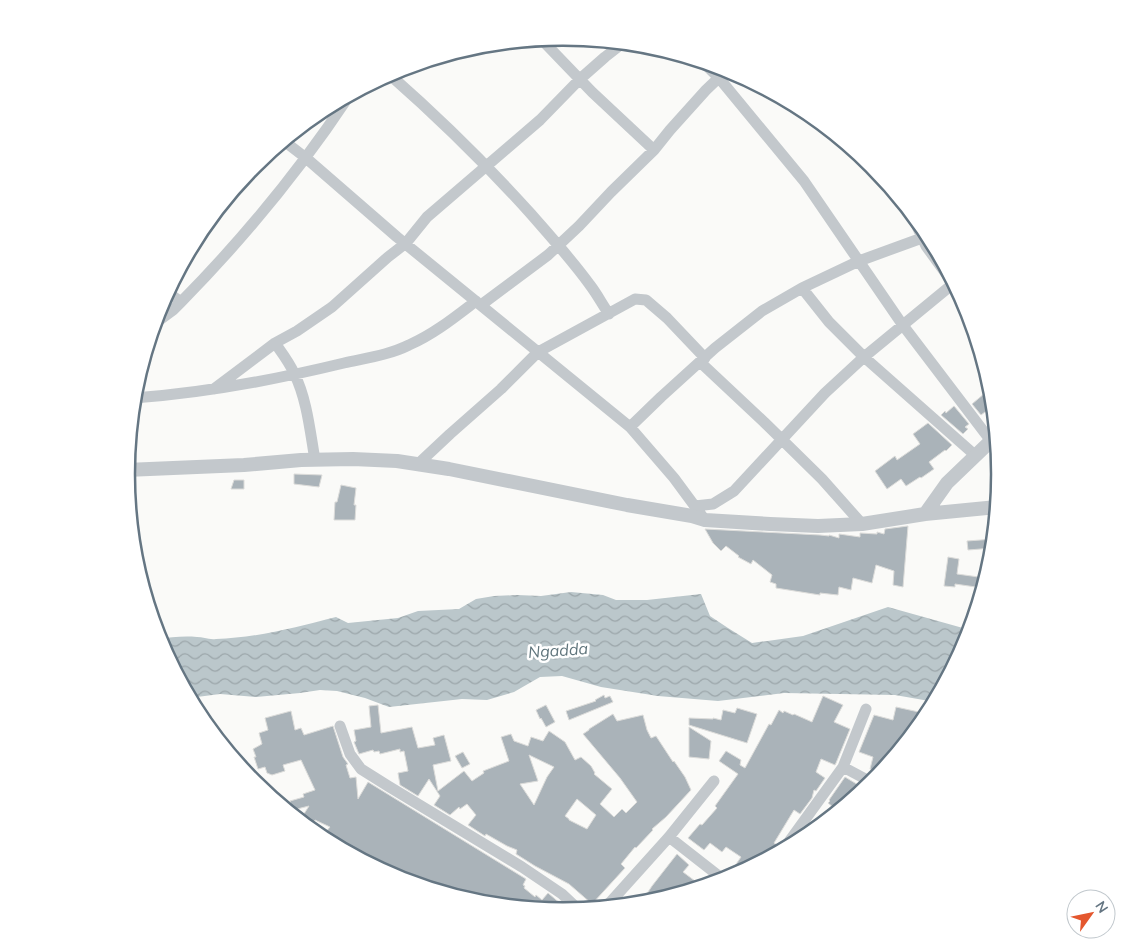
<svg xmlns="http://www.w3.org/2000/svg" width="1126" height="949" font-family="Mulish,sans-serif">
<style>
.water{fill:url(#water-waves)}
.building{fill:#aab3b9;stroke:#dcdcda;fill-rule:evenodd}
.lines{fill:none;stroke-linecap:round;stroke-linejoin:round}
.minor{stroke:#c3c8cc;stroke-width:11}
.tertiary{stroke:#c3c8cc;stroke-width:14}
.labels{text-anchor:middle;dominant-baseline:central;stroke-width:5;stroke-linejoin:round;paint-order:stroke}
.water-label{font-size:16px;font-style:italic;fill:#60757c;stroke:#fff}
.rim{fill:none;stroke:#657683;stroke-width:2.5}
</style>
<defs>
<pattern id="water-waves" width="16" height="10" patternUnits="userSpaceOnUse" patternTransform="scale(1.25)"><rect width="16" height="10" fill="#bbc7cb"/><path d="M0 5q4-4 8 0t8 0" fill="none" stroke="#9ca6aa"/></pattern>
</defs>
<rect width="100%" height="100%" fill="#fafaf8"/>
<!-- water -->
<path class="water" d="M571 592 603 595 616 600H647L701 594 710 616 728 628 752 643 803 636 888 607 970 630 967 642 935 702 895 695 784 693 718 701 658 696 601 687 562 676 540 677 514 692 487 700 462 699 389 707 365 698 337 691 320 690 300 693 256 697 220 694 197 697H189L158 639C171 637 184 636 197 637 203 637 209 640 216 639 256 638 297 627 336 617L348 623 398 618 418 611 459 609 476 599 494 596 517 595 541 596Z"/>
<!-- building -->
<path class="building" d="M991 388 993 406 981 415 972 404Z
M954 406 969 424 965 427 968 429 963 434 941 415 945 411 946 413Z
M928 423 952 445 946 451 945 450 929 462 934 469 921 478 920 477 906 486 901 479 887 489 875 471 895 456 897 460 920 444 913 434Z
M294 474 322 475 319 487 294 484Z
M234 480H244V489H231Z
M341 485 356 488 354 505H356L355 520H334L335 502H337Z
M908 526 903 587 893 585 894 571 876 565 872 583 853 578 851 590 839 587 838 595 820 593V595L776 588V584L770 582 772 575 753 560 751 564 738 557 739 556 726 546 721 551 713 543 705 529 820 535 829 536V535L839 538V534L860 537V533L877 534V532L884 534 885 529Z
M994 539 993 548 968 550 967 541Z
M948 557 959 559 957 574 986 578 983 588 955 584V587L944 586Z
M604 695 605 698 610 696 613 702 569 720 566 711 596 701 595 700Z
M823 696 843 705 834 722 850 729 836 763 835 765 821 759 816 772 825 778 816 791 814 790 812 798 800 814 794 810 774 843 777 845 776 849V854L738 874 732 870 741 857 726 847 722 852 710 843 704 850 688 838 700 824 702 825 717 808 715 806 738 774 719 761 726 751 741 760 740 765 745 768 769 724 771 725 779 710 783 713 784 711 793 715 794 714 812 722Z
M378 705 381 733 412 727 418 748 435 745 433 738 444 735 451 761 433 765 438 791 464 771 472 781 484 773 483 771 509 761 501 737 511 734 514 741 528 746 531 737 543 741 549 731 565 742 575 760 581 757 591 766 595 773 594 774 612 789 600 804 614 817 622 809 626 813 637 802 620 778 583 734 589 730V729L613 714 617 721 643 715 647 730 651 738 656 736 673 762 674 761 685 777 691 790 666 817 652 829 653 830 636 848 635 847 621 864 625 868 592 904 569 884 535 866 516 854 517 850 507 846 486 834 485 836 468 825 476 815 467 804 460 809 459 807 450 815 434 805 440 796 429 779 418 796 400 785 398 773 408 771 404 751 400 752V749L380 754 379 751 374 752 373 750 359 754 354 742 356 741 354 730 371 727 369 706ZM529 755 554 767 547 777 534 805 520 784 538 781ZM577 799 596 815 587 829 569 820V819L565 816Z
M546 705 555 722 546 727 541 718 540 719 536 710Z
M896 707 928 714 919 726 912 725 908 739 886 767 881 766 880 771 870 769 873 757 859 752 874 715 893 720Z
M737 708 757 714 747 743 689 725V718L713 719V718L721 720 723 710 735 713Z
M291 711 295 730 301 728 304 735 333 726 343 757 348 764 346 765 350 778 356 777 358 799 368 782 526 879 523 885 525 886 524 888 535 897 536 895 542 900 548 893 569 911 563 912 477 903 396 878 361 860 343 847 325 833 330 827 315 820 312 824 302 817 309 806 293 810 290 801 304 797 303 794 315 790 301 760 283 765 285 771 272 775 267 773 265 767 258 769 254 757H256L253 749 262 744 259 733 268 730 265 718Z
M689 727 711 741 709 759 689 757Z
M463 752 470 764 462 768 455 756Z
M845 777 865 789 838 811 828 803 830 801 829 800Z
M677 854 689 865 683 872 703 887 648 903 640 904 652 886Z"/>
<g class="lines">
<!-- minor -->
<path class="minor" d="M542 40 592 92 654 150
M704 63 719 78 804 181 902 324 991 441
M389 74C439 118 487 165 531 214 551 237 572 260 590 285 597 294 602 304 609 314
M284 141 306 158 397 237 630 427 674 478 705 520
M910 211 926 246 955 286
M802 288 829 322 864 357 976 456
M167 292 181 302
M481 305 548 255 579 226 611 192 654 150 670 130 706 90 727 70
M154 324 173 310 181 302C243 239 300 170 349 96
M275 343C282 353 289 362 294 373 307 399 310 431 315 460
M700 362 764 422 822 479 862 524
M214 389 275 343 297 331 332 307 388 257 406 243 427 217 540 120 580 79 605 57 623 43
M134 398C205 393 274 380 344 363 366 358 389 355 409 345 434 334 455 317 476 301
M630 427 661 397 715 348 762 311 802 288 859 261 922 238
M418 464 450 434 501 389 538 352 635 299 646 300 667 318 705 358
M695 506 713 504 734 491 825 393 864 357 954 283
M340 726 350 754 361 769 388 786 522 867 562 894 579 910
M843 767 873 783
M669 837 724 880
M783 850 843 767 866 709
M606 907 669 837 714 781"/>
<!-- tertiary -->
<path class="tertiary" d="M126 470 244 465 301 460 353 459 397 461 449 469 627 505 692 516 705 520 770 524 818 526 862 524 925 514 997 507
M925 514 947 483 996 436"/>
</g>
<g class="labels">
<!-- water labels -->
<g class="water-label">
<text transform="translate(558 650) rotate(-4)">Ngadda</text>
</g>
</g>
<!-- crop -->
<path d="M0 0H1126V949H0ZM135 474a428 428 0 1 1 856 0a428 428 0 1 1-856 0Z" fill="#fff" fill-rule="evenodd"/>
<path class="rim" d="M135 474a428 428 0 1 1 856 0a428 428 0 1 1-856 0Z"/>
<!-- north arrow -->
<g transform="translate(1091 914) rotate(57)"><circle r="24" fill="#ffffff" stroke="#c1c8cd"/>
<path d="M0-4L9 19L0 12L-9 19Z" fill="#e4572e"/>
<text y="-8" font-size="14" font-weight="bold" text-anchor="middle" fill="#657683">N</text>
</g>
</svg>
